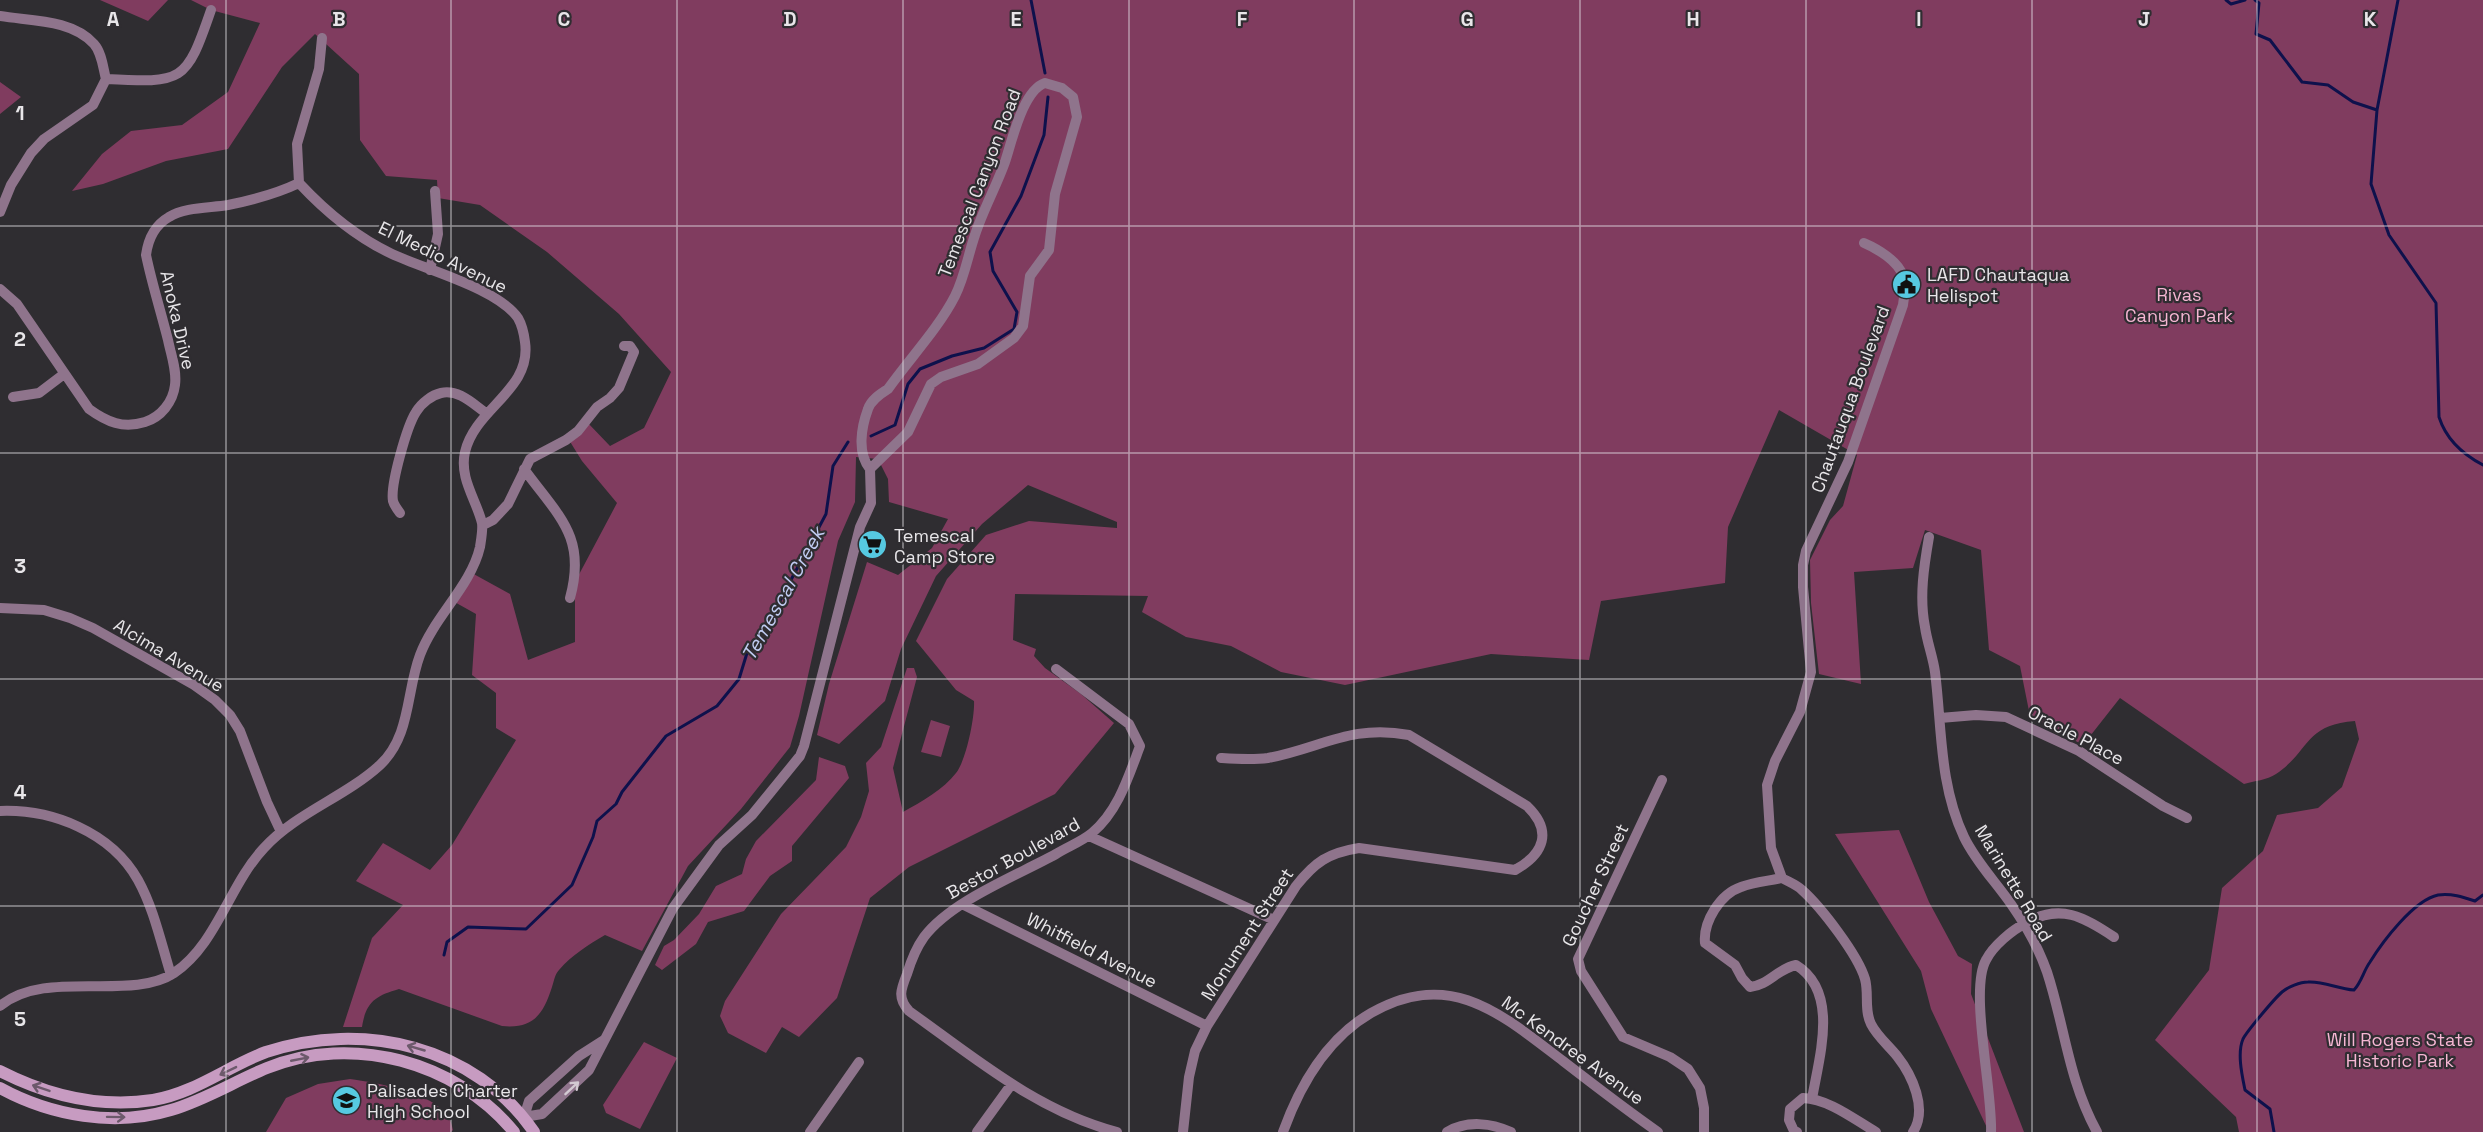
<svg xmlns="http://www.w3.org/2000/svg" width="2483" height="1132" font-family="'Space Grotesk',sans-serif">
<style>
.green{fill:#803c5f}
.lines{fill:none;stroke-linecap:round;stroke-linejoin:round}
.stream{stroke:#0e114c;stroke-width:3}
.minor{stroke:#8f748c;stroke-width:10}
.secondary{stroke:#c79bc1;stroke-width:12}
.oneway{stroke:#6c596b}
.oneway2{stroke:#d2cad2}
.grid{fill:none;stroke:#e8e6e9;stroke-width:1.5;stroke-opacity:0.55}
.labels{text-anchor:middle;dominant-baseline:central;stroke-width:4.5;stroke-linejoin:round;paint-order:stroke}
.street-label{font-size:18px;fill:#e8e6e9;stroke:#2f2d31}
.poi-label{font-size:18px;fill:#e8e6e9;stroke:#2f2d31;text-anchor:start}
.park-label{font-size:18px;fill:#f6b6d3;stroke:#2f2d31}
.water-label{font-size:20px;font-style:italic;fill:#c0cbf1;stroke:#2f2d31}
.grid-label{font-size:20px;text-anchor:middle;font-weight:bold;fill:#e8e6e9;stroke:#2f2d31;stroke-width:4.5;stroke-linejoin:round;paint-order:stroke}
</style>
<rect width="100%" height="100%" fill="#2f2d31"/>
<!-- green -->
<path class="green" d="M100 0H168L148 21Z
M191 0H2483V1132H2239L2236 1117 2155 1040 2209 970 2222 888 2263 851 2277 815 2318 808 2342 787 2359 739 2355 721C2304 725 2311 750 2276 774 2267 780 2254 781 2244 784L2120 698 2083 745 2030 716 2020 666 1989 650 1981 550 1925 530 1913 568 1854 572 1861 684 1819 674 1811 603 1810 560 1830 520 1843 506 1857 455 1779 410 1728 527 1725 583 1601 601 1589 660 1491 654 1345 685 1281 672 1231 646 1186 637 1142 612 1148 596 1015 594 1013 640 1036 649 1034 656 1045 668 1081 694 1114 723 1055 794 909 867 870 898 837 998 799 1037 782 1027 766 1053 728 1033 720 1016 725 1001 781 914 846 847 861 817 869 791 866 763 881 747 907 668H914L917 677 893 768 903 812C921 802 944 789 956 773 966 761 975 717 974 701L956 690 916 641 947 579 986 535 1029 521 1117 528V522L1028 485 982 524 936 576 901 649 885 701 839 744 817 735 829 684 867 562 898 575 932 548 948 519 889 502 888 479 878 459 856 457 855 502 838 541 799 716 790 747 741 809 688 866 642 951 605 935C588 945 572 955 559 970 555 974 554 981 552 987 543 1015 533 1029 502 1026L399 989C375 996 366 1002 362 1027H343L372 938 403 905 356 881 383 843 430 870 452 845 516 740 496 728V693L472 675 476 614 451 600 470 572 510 594 528 660 575 642V582L617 503 582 461 569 440 587 422 610 446 644 428 671 372 619 314 547 252 480 205 438 198 437 180 386 176 360 140 359 74 315 34 282 67 228 149 166 161 103 184 72 191 102 154 131 131 182 125 228 92 260 23 211 10Z
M0 82 21 97 0 114Z
M931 720 950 726 941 757 921 752Z
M819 757 845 766 849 778 792 846V861L770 876 744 911 708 922 696 944 662 970 655 965 664 946 674 940 699 914 716 886 742 874 746 859 756 841 816 780Z
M1899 830 1929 902 1958 956 1972 964 1971 994 2024 1132H1989L1931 1009 1921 971 1835 834Z
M644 1042 677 1058 640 1129 606 1113 603 1105Z
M350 1079C377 1083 433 1092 448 1117 451 1120 452 1126 453 1130L451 1132H266L286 1098 318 1084Z"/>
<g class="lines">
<!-- stream -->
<path class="stream" d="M1031 0 1045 73
M2226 0 2231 4 2245 0
M2255 0 2259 3 2256 34 2270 40 2302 82 2328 85 2353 102 2377 110
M2398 0 2377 110 2371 184 2389 235 2436 303 2439 417C2446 439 2464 455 2483 465
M871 436 895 425 908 384 920 369 952 356 984 348 1014 329 1017 312 993 271 990 252 1021 196 1044 135 1048 97
M444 955 447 942 468 927 526 929 572 885 593 837 597 821 616 804 622 792 666 736 717 706 739 679 747 653 767 625 826 514 833 466 848 442
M2274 1132 2270 1109 2245 1090C2242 1075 2237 1053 2243 1039 2247 1031 2275 998 2282 992 2288 987 2300 982 2308 982 2324 981 2338 989 2354 990 2362 981 2363 972 2370 962 2383 941 2414 900 2438 895 2451 893 2463 897 2475 901L2483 895"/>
<!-- minor -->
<path class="minor" d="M0 16C30 21 72 19 94 44 102 53 103 68 106 79L93 105 44 139 31 153 11 185 0 212
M106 79C183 83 186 83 211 10
M1045 83 1062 88 1073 97 1077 117 1055 194 1049 250 1030 276 1023 326 1014 338 978 364 941 377 931 384 908 432 870 469C857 453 861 428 868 409 871 400 880 394 888 389 910 358 938 329 955 296 965 276 968 255 975 235 983 210 996 187 1005 162 1012 141 1023 90 1045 83Z
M1864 243C1878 249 1898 261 1903 276 1907 285 1904 296 1903 305L1848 462 1806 551 1803 565V587L1811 672 1800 712 1775 761 1767 785 1771 848 1782 878C1789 882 1797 885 1802 890 1821 907 1858 955 1865 979 1869 993 1864 1010 1871 1024 1877 1036 1888 1045 1897 1056 1912 1075 1928 1109 1913 1132
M430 270 438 234 435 191
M0 289 17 304 89 409C107 422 123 429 145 422 161 417 173 402 175 385 177 370 171 355 168 340 161 312 152 284 146 255 148 240 155 225 169 217 184 207 210 208 228 205 253 200 276 194 299 183
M13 397 39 393 64 374
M524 469C558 516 587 536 570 598
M400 513C397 509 394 505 393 501 390 485 407 426 416 412 421 403 432 395 441 393 459 389 473 404 486 413
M483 525 493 520 508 504 530 459 566 440 578 431 597 407 610 398 619 388 634 352 630 346H624
M1929 537C1924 566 1919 597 1925 627 1927 642 1933 657 1935 672 1942 727 1939 784 1964 837 1976 862 1995 881 2011 904 2025 924 2039 949 2047 972 2065 1027 2068 1079 2097 1132
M0 608 44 610 70 618 93 628 194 685 215 700 230 715 240 731 267 802 281 832
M1056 669 1129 724 1140 746C1128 778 1118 811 1092 833 1081 842 1067 847 1056 854 1016 876 951 901 924 937 916 948 911 961 907 974 901 989 897 998 909 1011 975 1058 1037 1111 1117 1132
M1940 718 1976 715 2006 717 2079 751 2163 806 2187 818
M1662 780 1578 959 1581 971 1623 1037 1670 1057 1688 1069 1700 1088 1704 1108V1132
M0 811C52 809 111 832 138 880 154 909 161 943 171 975
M1089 836 1274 920
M1782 878C1769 881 1754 882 1741 887 1720 894 1703 922 1705 943L1735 965 1742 978 1750 987C1769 985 1777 969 1796 965 1840 992 1819 1057 1812 1099
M962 904 1207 1026
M0 1006C46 968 130 1002 174 973 217 944 229 885 264 848 296 813 345 797 380 765 411 736 406 692 420 655 434 617 471 586 480 547 481 540 483 530 482 523 476 499 459 478 465 452 475 408 532 390 525 342 524 334 522 325 518 318 497 288 426 270 392 254 356 237 326 212 299 183L297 144 319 69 322 38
M604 1040 579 1056 529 1101 524 1117 542 1114 589 1070 673 908 719 845 752 815 800 756 804 746 860 527 871 503 870 469
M810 1132 859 1062
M977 1132 1011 1085
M1183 1132 1189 1077 1195 1051 1207 1026 1296 886C1315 862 1328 853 1359 848L1515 870C1544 854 1553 831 1527 806L1409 735C1351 724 1321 748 1268 758 1252 760 1237 759 1221 758
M1283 1132C1300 1085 1326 1039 1371 1013 1450 968 1500 1013 1563 1061 1594 1085 1625 1109 1658 1132
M1447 1132C1467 1120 1491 1123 1511 1132
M1797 1132 1794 1131 1789 1120 1790 1109 1803 1098C1829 1099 1855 1120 1876 1132
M1991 1132C1993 1092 1969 990 1986 960 1993 946 2012 930 2026 923 2060 903 2084 917 2114 937"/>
<!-- secondary -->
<path class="secondary" d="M0 1071C47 1095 100 1108 153 1100 195 1093 228 1066 266 1052 363 1020 475 1046 534 1132
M0 1088C51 1116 115 1127 171 1110 205 1100 235 1081 267 1068 352 1033 457 1062 514 1132"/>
</g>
<!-- one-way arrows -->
<defs><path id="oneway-shaft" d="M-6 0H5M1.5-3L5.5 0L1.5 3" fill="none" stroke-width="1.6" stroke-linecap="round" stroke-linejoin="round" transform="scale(1.5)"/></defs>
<g class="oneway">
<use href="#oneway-shaft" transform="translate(416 1048) rotate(-164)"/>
<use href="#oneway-shaft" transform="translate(300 1059) rotate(-11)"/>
<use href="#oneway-shaft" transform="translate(228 1071) rotate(154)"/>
<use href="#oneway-shaft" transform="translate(41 1088) rotate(-161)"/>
<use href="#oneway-shaft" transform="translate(116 1117) rotate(1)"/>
</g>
<use class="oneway2" href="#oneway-shaft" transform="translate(572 1088) rotate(-43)"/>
<!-- grid -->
<path class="grid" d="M226 0V1132M451 0V1132M677 0V1132M903 0V1132M1129 0V1132M1354 0V1132M1580 0V1132M1806 0V1132M2032 0V1132M2257 0V1132M0 226H2483M0 453H2483M0 679H2483M0 906H2483"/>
<!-- icons -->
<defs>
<symbol id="civic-disc" viewBox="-11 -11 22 22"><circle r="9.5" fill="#56c9e1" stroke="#2f2d31"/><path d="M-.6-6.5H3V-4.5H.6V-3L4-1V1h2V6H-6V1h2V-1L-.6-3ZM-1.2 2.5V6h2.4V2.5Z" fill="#111"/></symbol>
<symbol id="supermarket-disc" viewBox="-11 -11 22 22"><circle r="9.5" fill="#56c9e1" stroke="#2f2d31"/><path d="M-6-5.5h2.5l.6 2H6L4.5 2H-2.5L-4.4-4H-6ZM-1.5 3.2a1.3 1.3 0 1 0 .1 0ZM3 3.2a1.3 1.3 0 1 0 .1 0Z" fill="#111"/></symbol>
<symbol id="school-disc" viewBox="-11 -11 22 22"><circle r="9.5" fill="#56c9e1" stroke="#2f2d31"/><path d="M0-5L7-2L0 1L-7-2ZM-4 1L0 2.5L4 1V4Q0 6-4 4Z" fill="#111"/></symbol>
</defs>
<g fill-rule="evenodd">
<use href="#civic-disc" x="1890" y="268" width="33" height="33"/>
<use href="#supermarket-disc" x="856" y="528" width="33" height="33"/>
<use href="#school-disc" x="330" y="1084" width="33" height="33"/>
</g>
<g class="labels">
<!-- street labels -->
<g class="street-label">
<text transform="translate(979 183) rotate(-69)">Temescal Canyon Road</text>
<text transform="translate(443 257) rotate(26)">El Medio Avenue</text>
<text transform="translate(178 320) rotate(77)">Anoka Drive</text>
<text transform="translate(1850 399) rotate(-70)">Chautauqua Boulevard</text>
<text transform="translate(169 655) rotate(31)">Alcima Avenue</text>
<text transform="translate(2076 735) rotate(28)">Oracle Place</text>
<text transform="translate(1013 858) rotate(-29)">Bestor Boulevard</text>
<text transform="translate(2014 883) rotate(59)">Marinette Road</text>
<text transform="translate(1595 885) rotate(-65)">Goucher Street</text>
<text transform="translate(1247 934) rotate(-57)">Monument Street</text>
<text transform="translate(1092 950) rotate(27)">Whitfield Avenue</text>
<text transform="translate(1573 1050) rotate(36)">Mc Kendree Avenue</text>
</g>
<!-- poi labels -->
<g class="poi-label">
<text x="1927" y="274">LAFD Chautaqua<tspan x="1927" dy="21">Helispot</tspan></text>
<text x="894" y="535">Temescal<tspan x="894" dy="21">Camp Store</tspan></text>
<text x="367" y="1090">Palisades Charter<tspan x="367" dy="21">High School</tspan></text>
</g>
<!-- park labels -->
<g class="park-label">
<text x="2179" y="294">Rivas<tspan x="2179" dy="21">Canyon Park</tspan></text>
<text x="2400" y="1039">Will Rogers State<tspan x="2400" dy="21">Historic Park</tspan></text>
</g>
<!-- water labels -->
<g class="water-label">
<text transform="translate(783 594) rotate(-61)">Temescal Creek</text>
</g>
</g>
<g class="grid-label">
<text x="113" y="26">A</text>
<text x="339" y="26">B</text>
<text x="564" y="26">C</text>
<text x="790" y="26">D</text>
<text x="1016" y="26">E</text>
<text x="1242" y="26">F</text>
<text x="1467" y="26">G</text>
<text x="1693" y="26">H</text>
<text x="1919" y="26">I</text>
<text x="2144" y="26">J</text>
<text x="2370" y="26">K</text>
<text x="20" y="120">1</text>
<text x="20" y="346">2</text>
<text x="20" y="573">3</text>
<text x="20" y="799">4</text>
<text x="20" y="1026">5</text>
</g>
</svg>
